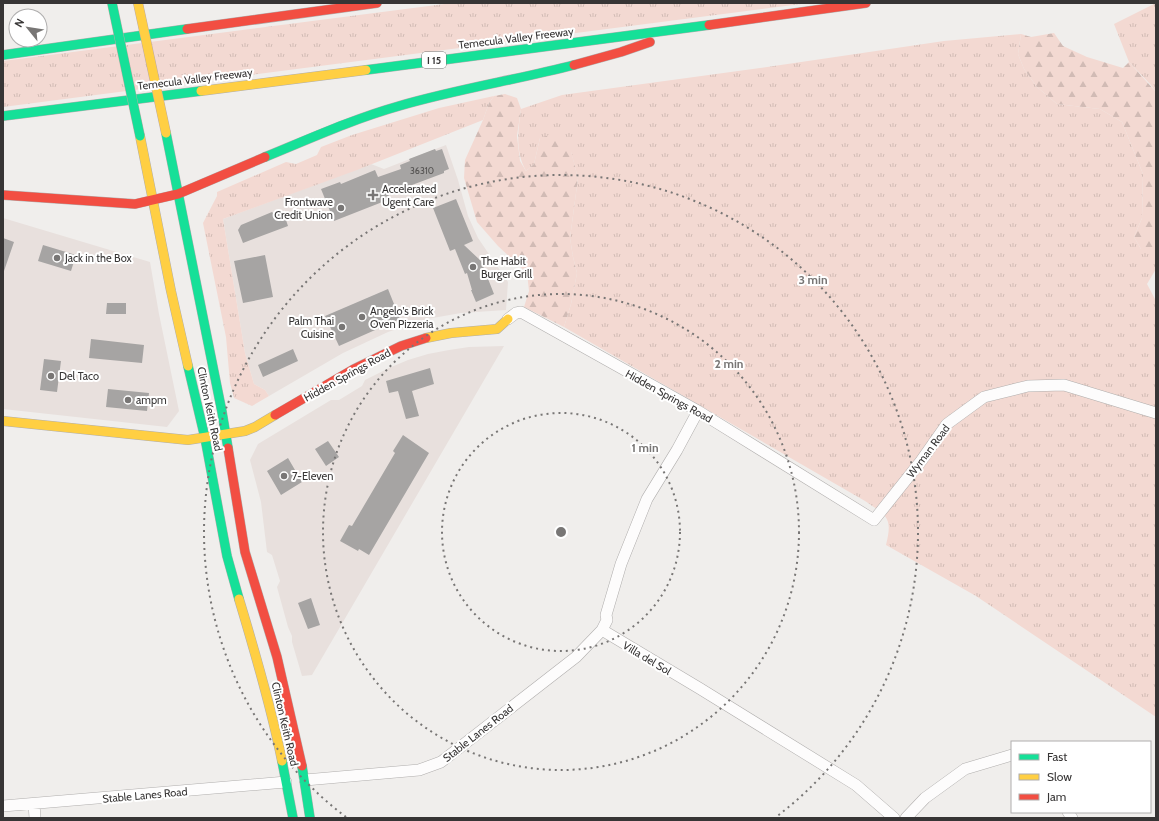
<svg xmlns="http://www.w3.org/2000/svg" width="1159" height="821" font-family="Cabin,sans-serif">
<style>
.built{fill:#e8e0dd}
.grass{fill:url(#grass-tufts)}
.forest{fill:url(#forest-firs)}
.building{fill:#a6a4a3}
.lines{fill:none;stroke-linecap:round;stroke-linejoin:round}
.street-casing{stroke:#b0aead;stroke-width:12}
.fast-casing{stroke:#b0aead;stroke-width:10}
.slow-casing{stroke:#b0aead;stroke-width:10}
.jam-casing{stroke:#b0aead;stroke-width:10}
.street{stroke:#fdfcfc;stroke-width:11}
.fast{stroke:#16e098;stroke-width:9}
.slow{stroke:#ffcf43;stroke-width:9}
.jam{stroke:#f24e42;stroke-width:9}
.fast-bridge-casing{stroke:#bba9a4;stroke-width:10;stroke-linecap:butt}
.slow-bridge-casing{stroke:#bba9a4;stroke-width:10;stroke-linecap:butt}
.fast-bridge{stroke:#16e098;stroke-width:9}
.slow-bridge{stroke:#ffcf43;stroke-width:9}
.ring{fill:none;stroke:#787675;stroke-width:2;stroke-dasharray:2 4}
.poi-dot{fill:#787675;stroke:#fff;stroke-width:1.5}
.labels{text-anchor:middle;dominant-baseline:central;stroke-width:4;stroke-linejoin:round;paint-order:stroke}
.number-label{font-size:9px;fill:#535150}
.shield{fill:#fff;stroke:#737272;stroke-width:1}
.shield-label{font-size:10px;font-weight:bold;fill:#373535}
.street-label{font-size:11px;fill:#373535;stroke:#fff}
.poi-label{font-size:11px;fill:#373535;stroke:#fff;text-anchor:start}
.centre{fill:#787675;stroke:#fff;stroke-width:2}
.ring-label{font-size:12px;text-anchor:middle;font-weight:bold;fill:#787675;stroke:#fff;stroke-width:4;stroke-linejoin:round;paint-order:stroke}
</style>
<defs>
<pattern id="grass-tufts" width="24" height="20" patternUnits="userSpaceOnUse"><rect width="24" height="20" fill="#f3d9d2"/><path d="M3 7l-1-3M5 7V3M7 7l1-3M15 17l-1-3M17 17v-4M19 17l1-3" fill="none" stroke="#d1bbb5"/></pattern>
<pattern id="forest-firs" width="22" height="20" patternUnits="userSpaceOnUse"><rect width="22" height="20" fill="#f3d9d2"/><path d="M5 1l3.5 6h-7zM16 11l3.5 6h-7z" fill="#d1bbb5"/></pattern>
</defs>
<rect width="100%" height="100%" fill="#f0eeec"/>
<!-- built -->
<path class="built" d="M446 145 458 180 468 216 478 238 508 282 506 310 461 313 427 319 388 332 343 353 269 396 265 390 254 384 245 353 223 219 371 164 384 169Z
M3 218 150 262 159 314 179 411 167 427 3 409Z
M504 346 312 675 302 676 292 642V636L288 627 277 587 280 581 272 555 267 552 261 502 250 460 258 444 331 400H339L362 386 365 380 389 368 408 360 428 354 449 350 469 347Z"/>
<!-- grass -->
<path class="grass" d="M452 3H809L3 107V61Z
M1156 3V92L1150 84 1129 62 1114 24Z
M1021 34 1018 54 1024 69 1037 87 1057 104 1100 109 1122 122 1143 174 1142 218 1134 237 1141 249H1156V269L1147 284 1156 301V717L976 596 886 545C893 517 887 516 865 501L564 327 571 304 577 273 573 257 570 238 578 178 571 152 540 138 534 164 526 171C515 151 518 131 521 109L562 95 760 68 944 41Z
M494 96 489 103 483 120 357 170 223 219 245 353 254 384 265 390 269 396 252 406 234 398 230 383 226 337 203 223 217 196V192L286 162 296 164 317 155 321 147 352 135 439 108Z"/>
<!-- forest -->
<path class="forest" d="M1054 33 1063 46 1087 57 1123 68 1129 62 1156 92V249H1141L1134 237 1142 218 1143 174 1122 122 1100 109 1057 104 1037 87 1024 69 1018 54 1021 34 1031 37Z
M505 94 517 98 521 109 517 136 520 161 526 171 534 164 540 138 558 132 571 151 578 178 570 238 573 257 577 273 571 304 564 327 524 307 529 291 527 273 498 246 477 222 464 178 465 160 483 120 489 103 494 96Z"/>
<!-- building -->
<path class="building" d="M435 149 436 151 442 149 449 169 444 171V173L388 194 390 199 334 221 321 189 340 182 341 184 375 170 378 177 401 169 400 165 410 161 409 159Z
M456 199 473 241 464 245 481 261 494 294 476 302 471 290H472L467 273 465 274 455 249 450 251 433 208Z
M283 211 288 226 243 243 238 230 241 225 272 212 274 214Z
M3 238 14 242 4 271H3Z
M43 245 76 255 71 271 38 261Z
M265 255 273 297 243 303 234 261Z
M388 289 400 319 339 346 325 316Z
M107 303H126V314H106Z
M91 339 144 345 142 363 89 358Z
M293 349 298 361 263 377 258 365Z
M44 359 61 361 57 392 40 390Z
M430 368 434 384 412 391 419 416 406 419 398 391 389 393 386 381Z
M108 389 149 393 147 411 106 407Z
M403 435 429 453 369 555 359 549 358 551 340 541 349 525 352 526 395 453 393 451Z
M328 441 339 457 326 466 315 449Z
M288 458 302 482 281 495 267 471Z
M311 598 320 625 308 629 298 603Z"/>
<g class="lines">
<defs>
<path id="street" d="M508 319 516 313 521 312 698 411 874 520 921 461 947 424 984 397 1028 386 1064 385 1156 413
M602 630 699 688 856 785 894 818
M305 780 419 770 441 762 576 657 602 630 607 620 606 615 621 564 647 499 677 450 698 411
M34 804 35 818
M3 806 286 782
M1068 812 1072 818
M906 818 925 798 965 769 1012 755"/>
<path id="fast" d="M3 55 187 29
M366 70 709 25
M3 116 201 91
M166 133 222 412 228 448
M265 157C309 139 353 119 399 106 457 89 516 80 574 65
M188 366 205 438 227 556 239 599
M282 761 293 818
M302 766 310 818"/>
<path id="slow" d="M201 91 366 70
M140 136 171 291 188 366
M426 338 451 333 497 329 508 319
M3 421 188 440 245 431 255 427 275 415
M239 599C255 652 271 706 282 761"/>
<path id="jam" d="M709 25 866 3
M187 29 377 3
M574 65 621 52 650 42
M3 195 135 204 178 194 265 157
M275 415 354 369 401 346 426 338
M228 448 245 552 277 657 302 766"/>
</defs>
<!-- street casing -->
<use href="#street" class="street-casing"/>
<!-- fast casing -->
<use href="#fast" class="fast-casing"/>
<!-- slow casing -->
<use href="#slow" class="slow-casing"/>
<!-- jam casing -->
<use href="#jam" class="jam-casing"/>
<!-- street -->
<use href="#street" class="street"/>
<!-- fast -->
<use href="#fast" class="fast"/>
<!-- slow -->
<use href="#slow" class="slow"/>
<!-- jam -->
<use href="#jam" class="jam"/>
<defs>
<path id="fast-bridge" d="M112 3 140 136"/>
<path id="slow-bridge" d="M138 3 166 133"/>
</defs>
<!-- fast-bridge casing -->
<use href="#fast-bridge" class="fast-bridge-casing"/>
<!-- slow-bridge casing -->
<use href="#slow-bridge" class="slow-bridge-casing"/>
<!-- fast-bridge -->
<use href="#fast-bridge" class="fast-bridge"/>
<!-- slow-bridge -->
<use href="#slow-bridge" class="slow-bridge"/>
</g>
<!-- distance rings -->
<g class="ring">
<circle cx="561" cy="532" r="119"/>
<circle cx="561" cy="532" r="238"/>
<path d="M346 817A357 357 0 1 1 776 817"/>
</g>
<!-- markers -->
<g class="poi-dot">
<path d="M371 189h4v4h4v4h-4v4h-4v-4h-4v-4h4z"/>
<circle cx="341" cy="208" r="4"/>
<circle cx="57" cy="258" r="4"/>
<circle cx="473" cy="267" r="4"/>
<circle cx="362" cy="317" r="4"/>
<circle cx="342" cy="327" r="4"/>
<circle cx="51" cy="376" r="4"/>
<circle cx="128" cy="400" r="4"/>
<circle cx="284" cy="476" r="4"/>
</g>
<g class="labels">
<!-- number labels -->
<g class="number-label">
<text x="422" y="170">36310</text>
</g>
<!-- shield labels -->
<rect class="shield" x="422" y="52" width="24" height="16" rx="3"/>
<g class="shield-label">
<text x="434" y="60">I 15</text>
</g>
<!-- street labels -->
<g class="street-label">
<text transform="translate(516 38) rotate(-7)">Temecula Valley Freeway</text>
<text transform="translate(195 79) rotate(-7)">Temecula Valley Freeway</text>
<text transform="translate(347 375) rotate(-29)">Hidden Springs Road</text>
<text transform="translate(669 396) rotate(29)">Hidden Springs Road</text>
<text transform="translate(210 409) rotate(78)">Clinton Keith Road</text>
<text transform="translate(928 451) rotate(-53)">Wyman Road</text>
<text transform="translate(647 658) rotate(31)">Villa del Sol</text>
<text transform="translate(285 724) rotate(77)">Clinton Keith Road</text>
<text transform="translate(478 733) rotate(-38)">Stable Lanes Road</text>
<text transform="translate(145 795) rotate(-5)">Stable Lanes Road</text>
</g>
<!-- poi labels -->
<g class="poi-label">
<text x="382" y="189">Accelerated<tspan x="382" dy="13">Ugent Care</tspan></text>
<text x="333" y="202" text-anchor="end">Frontwave<tspan x="333" dy="13">Credit Union</tspan></text>
<text x="65" y="258">Jack in the Box</text>
<text x="481" y="261">The Habit<tspan x="481" dy="13">Burger Grill</tspan></text>
<text x="370" y="311">Angelo's Brick<tspan x="370" dy="13">Oven Pizzeria</tspan></text>
<text x="334" y="321" text-anchor="end">Palm Thai<tspan x="334" dy="13">Cuisine</tspan></text>
<text x="59" y="376">Del Taco</text>
<text x="136" y="400">ampm</text>
<text x="292" y="476">7-Eleven</text>
</g>
</g>
<circle cx="561" cy="532" r="6" class="centre"/>
<g class="ring-label">
<text x="813" y="284">3 min</text>
<text x="729" y="368">2 min</text>
<text x="645" y="452">1 min</text>
</g>
<!-- border -->
<rect width="1159" height="821" fill="none" stroke="#373535" stroke-width="8"/>
<!-- legend -->
<rect x="1011" y="741" width="140" height="72" fill="#ffffff" stroke="#afaeae"/>
<rect x="1019" y="754" width="20" height="6" fill="#16e098" stroke="#afaeae"/>
<text x="1047" y="761" font-size="12" fill="#373535">Fast</text>
<rect x="1019" y="774" width="20" height="6" fill="#ffcf43" stroke="#afaeae"/>
<text x="1047" y="781" font-size="12" fill="#373535">Slow</text>
<rect x="1019" y="794" width="20" height="6" fill="#f24e42" stroke="#afaeae"/>
<text x="1047" y="801" font-size="12" fill="#373535">Jam</text>
<!-- north arrow -->
<g transform="translate(28 28) rotate(300)"><circle r="19" fill="#ffffff" stroke="#afaeae"/>
<path d="M0-3L7 15L0 10L-7 15Z" fill="#787675"/>
<text y="-6" font-size="11" font-weight="bold" text-anchor="middle" fill="#373535">N</text>
</g>
</svg>
